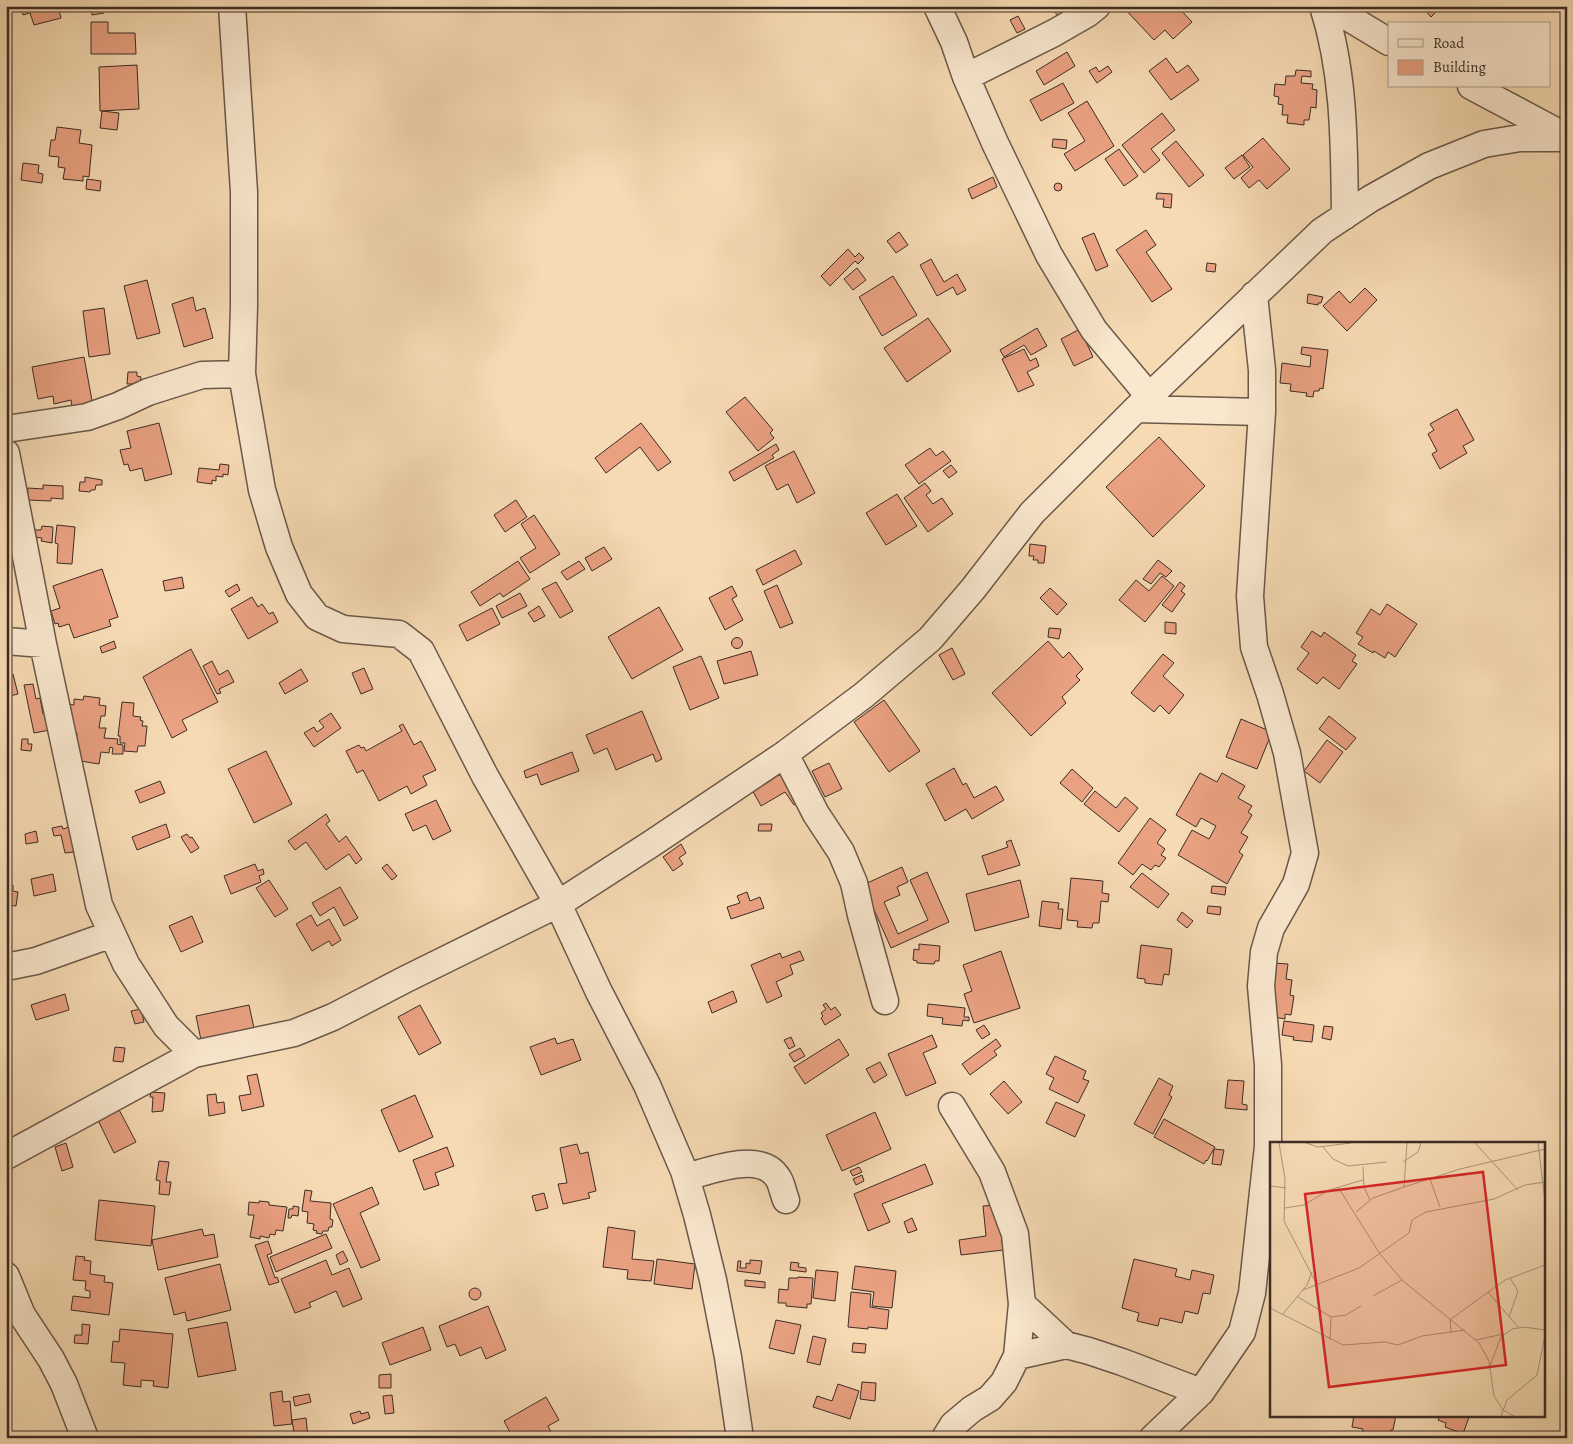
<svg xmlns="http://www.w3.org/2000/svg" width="1573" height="1444" font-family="Alegreya,serif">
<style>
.building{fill:#eaa182;stroke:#3c2c26}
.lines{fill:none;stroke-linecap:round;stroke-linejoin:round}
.street-casing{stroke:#6a5849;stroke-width:29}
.street{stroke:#f9e7ce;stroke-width:26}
.inset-road{fill:none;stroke:#ac947b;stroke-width:1}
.view{fill:#d62828;fill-opacity:0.15;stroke:#d62828;stroke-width:2.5}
.inset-edge{fill:none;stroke:#3c2c26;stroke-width:2.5}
</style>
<rect width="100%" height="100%" fill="#f6dab3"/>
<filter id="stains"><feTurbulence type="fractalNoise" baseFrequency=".004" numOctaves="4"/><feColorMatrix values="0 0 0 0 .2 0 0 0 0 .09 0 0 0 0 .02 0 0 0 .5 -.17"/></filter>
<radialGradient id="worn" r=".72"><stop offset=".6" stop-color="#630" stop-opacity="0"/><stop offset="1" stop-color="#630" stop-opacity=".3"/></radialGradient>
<!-- building -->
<path class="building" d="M20 6H69L70 7 59 10 61 18 34 25 30 13 23 15Z
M91 6H103L104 13 92 15Z
M1050 6H1069L1058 16Z
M1122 6H1177L1192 22 1173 39 1165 30 1154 40Z
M1421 6H1442L1431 17Z
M1018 16 1025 29 1017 33 1010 20Z
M91 22H108V33H135L136 54H91Z
M1067 52 1075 66 1044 85 1036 71Z
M1166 58 1177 73 1188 65 1199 80 1171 100 1149 71Z
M137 65 139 109 100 111 99 67Z
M1108 66 1112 72 1097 83 1089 71 1096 67 1099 72Z
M1296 70 1311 71V77L1302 76 1301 83 1313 84 1312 89 1317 90 1316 108 1311 107 1309 120H1304V125L1287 123 1288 115H1282L1283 105 1278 104 1279 97 1274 96 1275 84 1285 85 1286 76H1295Z
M1063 83 1074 103 1041 121 1030 100Z
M1087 101 1114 146 1075 171 1064 154 1085 141 1068 113Z
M102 111 119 113 117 130 100 128Z
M1162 113 1175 130 1151 149 1160 160 1144 173 1122 145Z
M57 127 81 130 79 143 92 145 89 177 83 176V181L63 179 65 168 58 167 59 157 49 156 51 140H55Z
M1263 138 1290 169 1267 189 1259 180 1249 188 1241 178 1253 167 1243 155Z
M1053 139 1067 140 1066 149 1052 147Z
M1176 141 1204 175 1189 187 1162 153Z
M1119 149 1138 176 1124 186 1105 159Z
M1242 155 1250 167 1234 179 1225 168Z
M23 163 39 165 38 173 43 174 42 183 21 180Z
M993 177 997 187 972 199 968 189Z
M87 179 101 181 100 191 86 189Z
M1054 187a4 4 0 1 1 8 0a4 4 0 1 1-8 0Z
M1157 193 1172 194 1171 208 1163 207 1164 199H1156Z
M1146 230 1156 245 1146 252 1172 289 1152 302 1116 250Z
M899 232 908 245 896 253 887 241Z
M1094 233 1108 266 1096 271 1082 238Z
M848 249 855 257 859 253 864 258 858 264 855 261 830 286 821 276Z
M931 259 944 282 957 274 966 290 957 295 953 287 937 296 920 265Z
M1207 263 1216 264 1215 272 1206 271Z
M857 268 866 280 853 290 844 279Z
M893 276 917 315 882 336 859 297Z
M147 280 160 333 137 339 124 286Z
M1365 288 1377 300 1347 331 1323 306 1339 291 1350 303Z
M1308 294 1323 297 1321 303H1318V305L1307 303Z
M193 297 196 311 205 308 213 338 184 347 172 304Z
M104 308 110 354 89 357 83 311Z
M928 318 951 351 907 382 884 348Z
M1037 328 1047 346 1031 355 1024 345 1004 357 1000 350Z
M1080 329 1093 357 1074 366 1061 339Z
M1302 347 1328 350 1323 389 1320 388 1319 391H1314L1313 397 1306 396 1307 393 1290 391 1291 384 1280 383 1282 363 1310 367 1311 356 1301 354Z
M1024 349 1030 361 1036 358 1039 366 1027 372 1034 385 1018 392 1002 359Z
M84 357 93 406 72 410 71 400 54 404 53 396 38 399 32 367Z
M128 372H137V376L141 377 140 384H127Z
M745 397 773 430 770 433 774 438 758 451 726 412Z
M1457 409 1474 440 1463 446 1467 453 1440 469 1432 454 1437 451 1428 434 1434 430 1430 424Z
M159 423 172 474 145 481 142 468 130 471 128 464 124 465 120 450 131 448 127 431Z
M641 423 671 462 658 471 640 447 606 473 595 458Z
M1159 437 1205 486 1153 537 1106 487Z
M776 444 779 450 772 455 774 458 734 481 729 472Z
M930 448 936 456 943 451 951 461 919 484 905 465Z
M794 451 815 493 797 503 788 484 777 490 765 466Z
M220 464 229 465 228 475 223 474V477L216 476V481L212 480V484L197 482 199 468 219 470Z
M951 465 957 472 949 478 943 471Z
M85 477 102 480V485H96L95 490H91L90 492 79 491 80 482H85Z
M925 483 931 491 926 495 933 504 942 498 953 514 928 532 904 498Z
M43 485 63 486V499L51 498V501L27 500 28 488 43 489Z
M897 494 917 526 886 545 866 513Z
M516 500 527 517 505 532 494 515Z
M534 515 560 554 530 573 520 558 536 548 521 524Z
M57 525 75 527 72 564 57 563 58 544 55 543Z
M42 526 53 527 52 543 41 541 42 538 34 537 35 530H41Z
M6 538 14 539 11 561H6Z
M1030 544 1046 546 1044 563H1038V560H1033L1034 556H1029Z
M604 547 612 559 592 571 585 558Z
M795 550 802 564 763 585 756 570Z
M1158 560 1172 571 1166 577 1160 573 1151 584 1143 579Z
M518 561 530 579 503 597 500 593 480 606 471 592Z
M579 561 585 569 567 580 561 572Z
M102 569 118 617 109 620 111 626 74 638 69 624 59 627 58 623 55 624 51 611 60 608 53 586Z
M1162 576 1174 586 1145 622 1119 600 1136 580 1149 591Z
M182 577 184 588 165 591 163 581Z
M556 582 573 611 560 618 542 589Z
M1180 582 1185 586 1181 591 1185 594 1172 612 1162 605Z
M237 584 240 590 229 597 225 591Z
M777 585 793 623 780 628 764 591Z
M732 586 737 596 732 599 743 620 725 630 709 598Z
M1050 588 1067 604 1057 615 1040 598Z
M520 593 527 606 502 618 496 606Z
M252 597 258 607 262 604 269 614 273 612 278 622 248 639 231 609Z
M1387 604 1417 624 1395 657 1388 652 1385 658 1374 651 1373 653 1358 644 1363 637 1356 633 1371 609 1380 615Z
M539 606 545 616 534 622 528 613Z
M659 607 683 650 632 679 608 637Z
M492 608 500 624 467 641 459 625Z
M1165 622 1176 623V634L1165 633Z
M1049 628 1061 629 1059 639 1048 637Z
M1312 631 1321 637 1324 632 1356 655 1352 661 1357 664 1339 689 1323 677 1317 684 1297 669 1309 653 1301 647Z
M731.5 643a5.5 5.5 0 1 1 11 0a5.5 5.5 0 1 1-11 0Z
M114 641 116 648 102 653 100 647Z
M1048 641 1063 658 1069 652 1083 669 1076 676 1080 680 1062 697 1066 703 1031 736 992 693Z
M952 648 965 674 953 680 939 655Z
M191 649 218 702 182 720 187 730 172 738 143 677Z
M751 651 758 675 724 684 717 661Z
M1163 654 1174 663 1163 676 1184 695 1169 714 1160 705 1154 712 1131 693Z
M701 656 719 698 690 710 673 667Z
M212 661 219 675 228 670 234 682 219 689 221 693 217 694 203 666Z
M364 668 373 689 361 694 352 673Z
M301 669 308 681 285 694 279 683Z
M13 674 18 694 6 697V676Z
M33 684 36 699 40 698 43 714 48 713 55 729 34 733 24 685Z
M84 696 100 698 99 705 106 706 105 716H101L99 728H106L104 738 118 739 117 744 123 745V754H112L113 748 110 747 109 753 101 752 99 764 74 760 77 733H72L73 721H67L68 704 74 705V699L83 700Z
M884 700 920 751 889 772 854 722Z
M122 702 134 703 133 716 141 717 140 720 143 721 142 726H147L145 746H138L137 752 124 751 125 743H120V736H118Z
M642 711 662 759 656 762 653 754 616 770 607 748 594 754 586 735Z
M331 713 341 728 314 747 304 733 314 727 317 732 324 727 319 721Z
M1329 716 1356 738 1346 750 1319 729Z
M1241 719 1272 732 1257 769 1226 757Z
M403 724 414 745 421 741 436 770 423 776 427 785 411 794 407 786 379 801 363 770 357 773 346 751 359 745 361 748 364 747 366 751 402 731 399 726Z
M22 739H28V744H32L31 751 21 750Z
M1327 740 1343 752 1320 783 1304 771Z
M266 751 292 804 254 823 228 769Z
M572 752 579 771 541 785 537 774 526 778 524 771Z
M829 763 842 789 825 797 812 771Z
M786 764 806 798 794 805 785 792 761 806 750 786Z
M954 768 963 785 966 783 974 798 996 786 1004 800 972 819 966 809 945 821 926 784Z
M1072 769 1093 788 1082 802 1060 783Z
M1200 773 1217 782 1222 773 1245 786 1238 798 1252 806 1248 812 1252 815 1241 833 1248 837 1239 852 1243 855 1227 884 1178 855 1192 830 1209 839 1216 826 1201 818 1196 827 1176 815Z
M160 781 165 793 140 803 135 791Z
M1095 791 1116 808 1125 797 1138 808 1119 832 1084 804Z
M436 800 451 831 433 840 426 825 413 831 405 814Z
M326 814 330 821 326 824 339 842 346 836 362 859 356 864 349 854 326 870 306 842 295 850 288 841Z
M1150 818 1166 830 1157 843 1165 849 1161 855 1166 858 1159 867 1155 865 1151 870 1142 864 1133 875 1118 863Z
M166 824 170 837 137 850 132 837Z
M759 824H772L771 831H758Z
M62 826 63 829 69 827 74 852 65 853 61 835 54 836 52 828Z
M36 831 38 842 26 844 25 834Z
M187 834 190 838 192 837 199 848 191 853 181 837Z
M1011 840 1020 865 988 875 982 856 1008 847 1006 842Z
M681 844 686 853 679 858 683 864 673 871 663 857Z
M255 864 258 871 263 869 264 874 259 876 261 882 231 894 224 876Z
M387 864 397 876 392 880 382 868Z
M902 867 908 882 897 887 900 895 884 902 898 934 928 920 910 880 927 872 949 922 891 948 863 885Z
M1142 873 1169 894 1158 908 1130 887Z
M53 874 56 891 34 896 31 879Z
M1071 878 1103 881 1102 893 1109 894 1108 902 1101 901 1099 923H1093L1092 928 1077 927 1078 921 1067 920Z
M269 880 288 909 275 917 256 888Z
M1020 880 1029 917 975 931 966 894Z
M6 884 13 885V891L18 892 16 906 7 905 6 910Z
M1212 886 1226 887 1225 895 1211 893Z
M340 887 358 918 344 926 334 907 320 916 312 903Z
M747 892 750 901 760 897 764 908 731 919 727 907 740 903 737 896Z
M1042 901 1059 903 1058 909H1063L1061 929 1039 926Z
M1208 906 1221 907 1220 915 1207 913Z
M1182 912 1193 921 1187 928 1177 920Z
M311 915 317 926 329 919 341 940 332 946 329 941 312 951 296 924Z
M192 916 203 942 181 952 169 926Z
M919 944 940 946 939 961H935L934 964 917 963V961L913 960 914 949 919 950Z
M1141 945 1172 949 1169 975 1164 974 1162 985 1145 983V979L1137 978Z
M800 951 804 960 790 965 793 974 776 982 782 996 767 1003 751 965 780 953 782 958Z
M1001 951 1020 1008 974 1023 964 994 972 991 963 965Z
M1274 963 1288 964 1286 979 1292 980 1290 995 1294 996 1291 1015 1285 1014V1019L1274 1017Z
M733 991 737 1002 712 1013 708 1002Z
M65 994 69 1010 36 1020 31 1005Z
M826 1003 831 1010 835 1007 841 1015 825 1025 821 1018 823 1016 821 1013 826 1009 823 1005Z
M928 1004 965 1008 964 1017H969V1021L963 1020 962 1026 942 1024 943 1018 927 1016Z
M249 1005 254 1028 201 1040 196 1016Z
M420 1005 441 1043 419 1055 398 1017Z
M141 1009 144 1022 135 1024 131 1011Z
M1284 1021 1314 1025 1312 1042 1293 1040 1294 1037 1282 1035Z
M984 1025 990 1034 982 1039 976 1030Z
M1324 1026 1333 1027 1331 1040 1322 1038Z
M932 1035 937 1047 923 1053 936 1083 906 1096 888 1054Z
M791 1037 795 1046 789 1049 784 1040Z
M555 1038 557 1044 573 1039 581 1060 541 1075 530 1047Z
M839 1039 849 1055 805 1084 794 1067Z
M996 1039 1001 1046 994 1051 997 1055 970 1075 962 1064Z
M115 1047 125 1048 123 1062 113 1061Z
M800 1048 805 1056 794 1062 789 1054Z
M1055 1056 1086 1071 1083 1079 1089 1081 1078 1103 1049 1089 1054 1078 1046 1074Z
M880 1062 887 1075 874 1083 866 1069Z
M257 1074 264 1106 242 1111 239 1096 251 1094 247 1076Z
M1159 1078 1173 1086 1169 1095 1172 1097 1153 1134 1134 1124Z
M1228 1080 1244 1081 1242 1104 1247 1105V1110L1225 1108Z
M1004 1081 1022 1102 1008 1114 990 1094Z
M151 1092 165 1093 163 1111 152 1112 153 1097H150Z
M216 1094 217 1103 224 1102 225 1113 209 1116 207 1095Z
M415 1095 433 1137 399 1152 381 1110Z
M115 1102 136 1142 114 1153 94 1112Z
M1056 1102 1085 1115 1075 1137 1046 1123Z
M875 1112 891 1149 842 1171 826 1135Z
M1164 1119 1215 1147 1207 1161 1206 1160 1204 1164 1154 1137Z
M66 1143 73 1167 62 1171 55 1147Z
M577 1144 580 1154 588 1152 596 1191 588 1193 590 1198 563 1204 558 1184 567 1183 560 1148Z
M447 1147 454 1166 435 1173 439 1185 424 1190 413 1160Z
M1214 1149 1224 1150 1221 1165 1212 1164Z
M159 1161 169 1162 166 1182H171L169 1195 159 1194 160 1181 156 1180Z
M925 1164 933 1184 882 1204 890 1222 868 1231 854 1194Z
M859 1167 862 1172 853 1176 850 1171Z
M862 1175 864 1181 856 1185 853 1179Z
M372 1187 379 1204 360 1213 380 1260 361 1268 333 1204Z
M305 1190 312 1191 310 1201 331 1203 330 1219 333 1220 332 1227H329L328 1231H323L322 1234 316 1233 317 1231 313 1230 314 1224 307 1223 308 1212 302 1211Z
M544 1193 548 1208 536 1211 532 1196Z
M99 1200 155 1206 151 1246 95 1240Z
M259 1201 269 1202V1205L287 1207 283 1231 276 1230 275 1235 270 1234 269 1238 260 1236V1239L250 1237 254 1215H248L249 1202 259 1203Z
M998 1205 1003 1250 961 1255 959 1240 986 1236 983 1206Z
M293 1206 299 1207 298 1216 292 1215 291 1218H288L289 1209H293Z
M912 1218 917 1230 908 1233 904 1222Z
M608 1227 635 1231 632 1259 654 1261 651 1281 627 1279 628 1270 603 1267Z
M202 1229 204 1236 214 1234 218 1257 158 1270 152 1240Z
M326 1234 332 1248 276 1272 270 1257Z
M268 1241 272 1253 267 1255 275 1278 277 1277 279 1282 269 1285 255 1245Z
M343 1251 348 1261 340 1265 336 1255Z
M76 1256 85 1257 84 1260 91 1261 90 1274 105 1276 104 1282 113 1283 109 1315 71 1310 73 1296 90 1298V1291L85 1290 86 1281 73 1280Z
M657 1259 695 1264 692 1289 654 1284Z
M1134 1259 1177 1269 1175 1276 1190 1280 1192 1270 1214 1275 1210 1294 1203 1293 1198 1314 1185 1311 1182 1323 1160 1318 1158 1326 1137 1321 1139 1313 1122 1308Z
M326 1260 332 1275 349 1268 362 1299 343 1307 336 1291 309 1303 311 1307 295 1313 281 1279Z
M750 1260 762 1261 760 1274 737 1271 738 1261H741L740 1268H746V1263L750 1264Z
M791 1262 799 1263 798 1267 806 1268V1272L790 1270Z
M220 1264 231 1310 187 1321 185 1312 174 1315 165 1278Z
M855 1266 896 1271 892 1308 872 1306 874 1292 852 1289Z
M816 1270 838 1272 835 1301 813 1298Z
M798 1277 813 1278 811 1304H807V1308L786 1306V1303H778L779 1289 788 1290 789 1278H798Z
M745 1280 765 1282V1288L745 1286Z
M469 1294a6 6 0 1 1 12 0a6 6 0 1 1-12 0Z
M851 1292 871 1294 870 1307 889 1310 887 1329 868 1327V1329L848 1327Z
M488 1306 506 1350 486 1359 481 1347 460 1356 455 1344 447 1347 439 1326Z
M776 1320 801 1325 794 1354 769 1348Z
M227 1322 236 1370 198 1377 188 1329Z
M82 1324 90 1325 88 1344 74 1343 75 1335H82Z
M423 1327 431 1350 390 1365 382 1343Z
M120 1329 173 1334 168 1388 153 1386 154 1381 141 1380V1387L123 1385 125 1363 111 1362 113 1341 119 1342Z
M813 1336 826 1339 820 1365 807 1362Z
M853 1343 866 1344 865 1353 852 1352Z
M391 1374V1388H379V1375Z
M862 1382 876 1383 875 1401 860 1399Z
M838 1384 859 1391 850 1419 813 1407 817 1396 832 1401Z
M282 1391 283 1402 290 1401 292 1424 274 1426 270 1393Z
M309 1394 311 1402 295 1406 293 1397Z
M392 1395 394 1413 385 1414 383 1396Z
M546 1397 559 1420 548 1426 553 1436 549 1438H513L504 1421Z
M360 1411 361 1414 368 1412 370 1418 353 1424 350 1414Z
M1354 1415H1396L1393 1430H1391L1390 1435 1385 1434V1438H1362L1363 1429 1352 1427Z
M1433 1415H1464L1469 1417 1463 1434 1445 1427 1446 1423 1438 1420 1439 1418Z
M306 1418 308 1438H272V1435L294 1433 292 1420Z"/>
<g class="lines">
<defs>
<path id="street" d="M232 6 244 192V306L242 374 262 490 279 547 299 594 317 617 343 629 399 634 421 651 485 776 558 904 599 992 647 1085 684 1171 697 1215 713 1280 728 1357 740 1438
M937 6 954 42 966 77 995 143 1049 255 1094 330 1149 396
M1323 6C1345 75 1344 145 1345 216
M1335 6 1341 13 1389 42
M966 77 1054 33 1087 14 1097 6
M1471 86 1565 136
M1136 409 1262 412
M6 429 87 417 118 406 148 392 202 375 242 374
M6 453 43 644 99 905 126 964 166 1026 194 1054
M6 641 43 644
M785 754 816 814 841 852 854 883 861 915 885 1001
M6 967 36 961 112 934
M6 1156 194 1054 294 1033 333 1017 406 979 558 904 651 844 785 754 864 695 930 639 973 589 1032 513 1136 409 1322 231 1370 199 1429 166 1484 144 1520 138H1567
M686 1177C710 1171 761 1150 778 1178 782 1184 783 1193 786 1200
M6 1276 22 1315 51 1359 64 1384 85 1438
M1022 1304 1066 1345
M1017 1356 1066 1345 1089 1351 1122 1362 1201 1392
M945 1438 953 1425 972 1409 990 1398 1004 1382 1017 1356 1022 1304 1015 1234 992 1172 952 1106
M1153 1438 1201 1392 1242 1332 1252 1293 1268 1146V1065L1261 986 1264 952 1271 928 1296 884 1305 853 1287 753 1270 694 1254 647 1250 596 1262 412V370L1254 295"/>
</defs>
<!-- street casing -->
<use href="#street" class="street-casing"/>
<!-- street -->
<use href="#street" class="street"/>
</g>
<!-- overview -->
<g transform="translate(1270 1142)">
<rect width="275" height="275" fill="#f6dab3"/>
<path class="inset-road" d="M9 1 15 37 14 79 47 143M36 1 48 5 81 1M205 1 248 48M268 1 275 59M53 5 63 17 78 24 117 20M133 20 148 10 151 1M93 25 94 45 100 58M160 37 170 65M0 44 16 46M68 45 110 112 132 138 209 201 219 219 224 254 233 268 244 274M134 45 137 1M15 66 34 63 59 48 93 38M86 70 103 56 134 45 190 27 275 7M33 148 89 126 139 91 142 78 156 70 224 57 255 43 275 40M218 150 248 185M103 154 132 138M28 155 61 175 76 173 91 164M0 166 73 203 115 200 128 203 152 194 195 188M12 173 37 143 42 130M239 175 248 149 240 136M180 176 181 191M181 177 235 138 275 123M60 198 61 175M206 198 233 192M220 224 231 195 242 187 254 185 275 188M231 274 237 258 267 233 275 193"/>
<path class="view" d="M213 30 236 223 59 245 35 52Z"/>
<rect width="275" height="275" class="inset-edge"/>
</g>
<!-- margin -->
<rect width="1573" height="1444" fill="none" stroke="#f6dab3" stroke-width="25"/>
<rect x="8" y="8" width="1558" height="1429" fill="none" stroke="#3c2c26" stroke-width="2.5"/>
<rect x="12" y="12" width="1548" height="1419" fill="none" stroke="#3c2c26"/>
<!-- legend -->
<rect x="1388" y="22" width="162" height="65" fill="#f9e7ce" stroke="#ad9c8b"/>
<rect x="1398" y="39" width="25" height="8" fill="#f9e7ce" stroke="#ad9c8b"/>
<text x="1433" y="48" font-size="15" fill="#3c2c26">Road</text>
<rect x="1398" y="60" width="25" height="15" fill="#eaa182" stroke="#ad9c8b"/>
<text x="1433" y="72" font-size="15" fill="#3c2c26">Building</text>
<rect width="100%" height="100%" filter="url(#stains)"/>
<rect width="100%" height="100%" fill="url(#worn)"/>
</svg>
